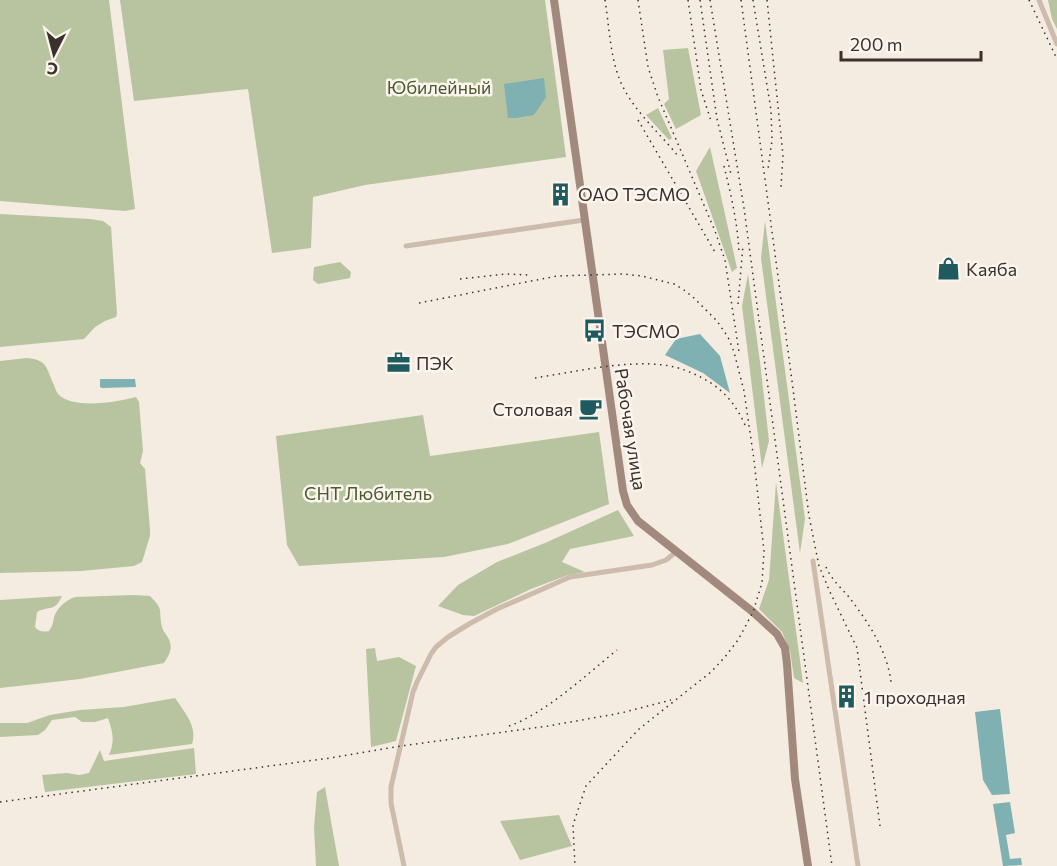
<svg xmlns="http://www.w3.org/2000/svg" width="1057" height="866" font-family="Commissioner,sans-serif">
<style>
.green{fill:#b8c4a0}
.water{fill:#7fb0b2}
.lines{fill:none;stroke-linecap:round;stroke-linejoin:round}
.street{stroke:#cdbbac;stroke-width:5}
.secondary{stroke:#a18a7d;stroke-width:8}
.rail{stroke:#3b302b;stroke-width:1.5;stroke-dasharray:1.5 4.5;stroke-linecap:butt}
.labels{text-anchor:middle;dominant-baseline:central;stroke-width:5;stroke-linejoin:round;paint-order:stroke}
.park-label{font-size:18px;fill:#4a5a2e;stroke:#fbf5ee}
.poi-label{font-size:18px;fill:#3b302b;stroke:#fbf5ee;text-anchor:start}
.street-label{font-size:18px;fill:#3b302b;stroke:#fbf5ee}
</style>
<rect width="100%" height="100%" fill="#f4ebe1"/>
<!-- green -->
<path class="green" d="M0 0H109L135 209 125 211 0 201Z
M120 0H545L566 157 365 185 313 197 311 248 272 253 248 89 134 101Z
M1048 0H1057V29L1052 19Z
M688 48 701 115 676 129 664 104 669 99 663 50Z
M658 108 672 138 669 140 646 115Z
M710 147 737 268 732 272 696 171Z
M0 214 90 219 103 221 111 227 117 313 116 317 105 321 95 327 84 339 0 347Z
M765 221 805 519 800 553 761 258Z
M340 262 351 272 350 278 318 284 313 280 314 267Z
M748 274 760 362 769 441 762 468 742 306Z
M27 358C48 360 46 368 54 385 55 388 56 391 58 394 73 410 117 402 136 397L139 402 143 451 140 463 145 469 150 530V536L142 562 134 566 81 571 0 573V361Z
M423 415 430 456 599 432 609 504 508 544 444 557 299 566 287 545 276 436Z
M776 482 803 683 794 678 790 651 782 632 759 609 769 580Z
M618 510 634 536 570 549 562 562 585 572 568 575 531 589 474 616 463 615 438 606 458 585 497 562 545 543Z
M134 595 150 596C165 611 158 610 162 627 164 633 164 631 167 636 174 646 170 654 164 663L80 679 0 688V600L62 596C54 613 50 605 37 612L35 627C39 632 43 632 49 631 53 625 53 623 54 617 57 608 66 600 75 597Z
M375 648 377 661 399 657 416 666 396 741 371 747 366 649Z
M175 698C184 712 198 726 192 744L109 755C115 741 113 733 108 718L95 722H82L75 717 52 720 45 730 38 735 0 737V723H27L50 715 80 710 124 707Z
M194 748 196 774 45 792 42 775 67 773 79 775 89 773 100 750 104 761Z
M325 787 339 866H316L314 828 317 792Z
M559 815 572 846 520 860 500 821Z"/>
<!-- water -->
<path class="water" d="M544 78 546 97 534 115 516 118H508L504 84Z
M700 334 720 356 730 393 703 373 665 355 676 339Z
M100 379H135L136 387 102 388 100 387Z
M1000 709 1010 794 992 795 983 780 975 712Z
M1010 802 1015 833 1006 835 1010 859 1021 858 1022 865 1003 866 993 804Z"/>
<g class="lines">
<!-- street -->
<path class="street" d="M1039 0 1057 44
M406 246 584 220
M813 561 858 866
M404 866 391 803V787L413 692 417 682 431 654 436 647 448 637 469 624 497 609 570 577 652 565 666 560 676 552"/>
<!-- secondary -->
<path class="secondary" d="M554 0 623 491 627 505 638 521 753 612 777 634 785 648 787 664 795 779 808 866"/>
<!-- rail -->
<path class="rail" d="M605 0C609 25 610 54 619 78 631 109 658 131 678 156
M638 0 648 67 658 97 715 231 725 260 739 352
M688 0 701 90 711 121
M700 0 717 119 731 174
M710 0 744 208 832 866
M741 0 792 381 809 516 819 566 830 592 857 648 880 826
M753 0 771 110 772 140 768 169
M767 0 783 155 781 187
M1029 0 1057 59
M638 120 715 252
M724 166C731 195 738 224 739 254
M460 279 506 274 530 275
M419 303 557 276 623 274 642 276 674 284 684 290 694 298 717 321 728 337 734 352 744 391 754 460 764 551 762 583 753 612 738 640 725 657 711 672 639 729 586 786 573 825 575 866
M738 304 743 245
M535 378C574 372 625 360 663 365 681 367 696 374 711 383 727 394 737 407 745 425
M826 567C831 579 841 588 849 597 868 622 887 650 891 682
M509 726C546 713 586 675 617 650
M0 802 330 758 401 746 548 726 621 713 671 700"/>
</g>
<!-- icons -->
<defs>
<symbol id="building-bare" viewBox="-9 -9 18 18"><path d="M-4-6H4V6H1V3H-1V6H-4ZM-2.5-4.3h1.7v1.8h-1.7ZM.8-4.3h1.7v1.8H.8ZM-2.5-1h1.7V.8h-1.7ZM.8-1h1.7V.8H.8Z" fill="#1f5a5e" stroke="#fbf5ee" stroke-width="2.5" paint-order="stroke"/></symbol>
<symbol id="shop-bare" viewBox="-9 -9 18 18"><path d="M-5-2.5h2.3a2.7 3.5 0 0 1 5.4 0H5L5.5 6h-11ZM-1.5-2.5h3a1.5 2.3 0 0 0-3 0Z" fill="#1f5a5e" stroke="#fbf5ee" stroke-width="2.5" paint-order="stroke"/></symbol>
<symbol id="bus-bare" viewBox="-9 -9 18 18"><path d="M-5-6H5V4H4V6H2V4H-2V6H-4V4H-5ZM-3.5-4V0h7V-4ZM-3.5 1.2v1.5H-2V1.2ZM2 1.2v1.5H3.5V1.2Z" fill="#1f5a5e" stroke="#fbf5ee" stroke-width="2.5" paint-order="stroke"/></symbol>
<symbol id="office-bare" viewBox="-9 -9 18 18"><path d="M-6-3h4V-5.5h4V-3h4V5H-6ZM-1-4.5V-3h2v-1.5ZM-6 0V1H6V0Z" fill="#1f5a5e" stroke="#fbf5ee" stroke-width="2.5" paint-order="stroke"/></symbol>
<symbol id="cafe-bare" viewBox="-9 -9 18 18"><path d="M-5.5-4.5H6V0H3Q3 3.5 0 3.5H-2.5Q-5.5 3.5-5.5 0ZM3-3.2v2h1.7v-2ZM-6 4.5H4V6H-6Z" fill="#1f5a5e" stroke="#fbf5ee" stroke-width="2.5" paint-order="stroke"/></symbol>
</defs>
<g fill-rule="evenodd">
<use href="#building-bare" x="544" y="178" width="33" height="33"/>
<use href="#shop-bare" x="932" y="252" width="33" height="33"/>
<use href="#bus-bare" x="578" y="314" width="33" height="33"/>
<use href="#office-bare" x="382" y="346" width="33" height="33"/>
<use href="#cafe-bare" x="574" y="392" width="33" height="33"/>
<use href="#building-bare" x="830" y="680" width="33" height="33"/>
</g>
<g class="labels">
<!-- park labels -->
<g class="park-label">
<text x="439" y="87">Юбилейный</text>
<text x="368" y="493">СНТ Любитель</text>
</g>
<!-- poi labels -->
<g class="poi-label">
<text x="578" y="194">ОАО ТЭСМО</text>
<text x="966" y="269">Каяба</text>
<text x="612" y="331">ТЭСМО</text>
<text x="416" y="363">ПЭК</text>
<text x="573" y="409" text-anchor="end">Столовая</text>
<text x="864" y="697">1 проходная</text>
</g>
<!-- street labels -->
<g class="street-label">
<text transform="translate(631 429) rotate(81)">Рабочая улица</text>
</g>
</g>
<!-- north arrow -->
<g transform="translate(54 54) rotate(186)" stroke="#fbf5ee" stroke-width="4.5" paint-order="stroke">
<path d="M0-4.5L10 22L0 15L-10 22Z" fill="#3b302b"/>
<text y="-9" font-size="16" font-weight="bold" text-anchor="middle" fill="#3b302b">С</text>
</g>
<!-- scale -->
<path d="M841 51v9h140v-9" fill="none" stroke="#3b302b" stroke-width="3"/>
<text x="850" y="51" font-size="18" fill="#3b302b" stroke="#fbf5ee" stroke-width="4.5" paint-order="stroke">200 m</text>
</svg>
